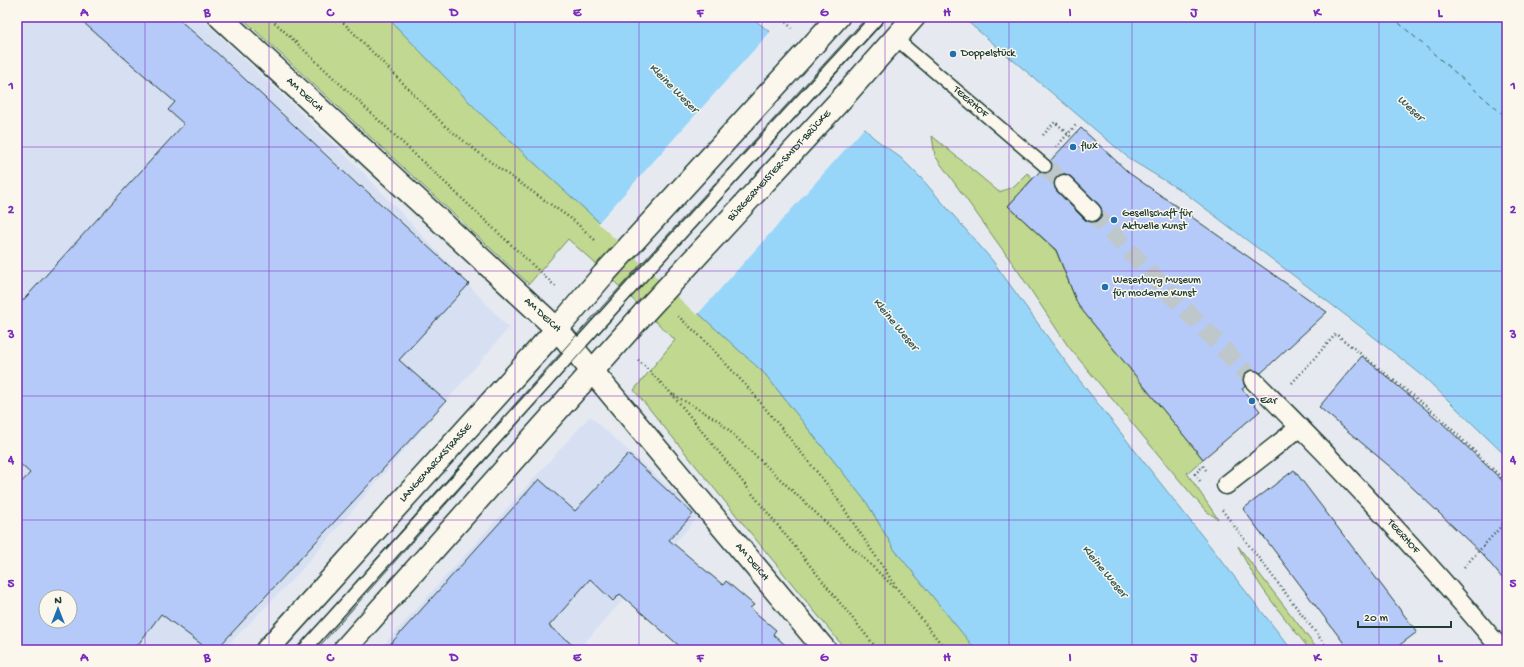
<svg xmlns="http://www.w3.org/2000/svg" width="1524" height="667" font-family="'Gochi Hand',sans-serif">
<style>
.built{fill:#d7e0f3;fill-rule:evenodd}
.green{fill:#c0d88f;stroke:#708a62}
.water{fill:#98d6f9;stroke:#6899aa}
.pier{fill:#e6eaf0}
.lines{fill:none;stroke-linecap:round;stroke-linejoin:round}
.ferry{stroke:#375c5b;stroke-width:1;stroke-dasharray:5 4;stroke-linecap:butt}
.building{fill:#b5caf9;stroke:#1f3d34;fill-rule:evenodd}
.pedestrian-tunnel{stroke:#bec7ca;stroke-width:18;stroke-dasharray:18 9;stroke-linecap:butt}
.service-casing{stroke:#1f3d34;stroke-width:15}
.pedestrian-casing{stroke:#1f3d34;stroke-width:21}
.minor-casing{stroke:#1f3d34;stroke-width:25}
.secondary-casing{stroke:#1f3d34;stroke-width:25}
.path{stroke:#1f3d34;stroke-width:2.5;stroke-dasharray:1 3;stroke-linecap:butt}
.service{stroke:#fbf7ec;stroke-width:12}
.pedestrian{stroke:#fbf7ec;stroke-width:18}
.minor{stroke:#fbf7ec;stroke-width:22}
.secondary{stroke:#fbf7ec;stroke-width:22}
.tram{stroke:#1f3d34;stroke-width:1}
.service-bridge-casing{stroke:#1f3d34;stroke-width:15;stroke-linecap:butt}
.secondary-bridge-casing{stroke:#1f3d34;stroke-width:25;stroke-linecap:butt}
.path-bridge{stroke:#1f3d34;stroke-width:2.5;stroke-dasharray:1 3;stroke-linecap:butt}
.service-bridge{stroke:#fbf7ec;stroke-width:12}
.secondary-bridge{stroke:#fbf7ec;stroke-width:22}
.grid{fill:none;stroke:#7b2cbf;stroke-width:1;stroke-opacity:0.55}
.poi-dot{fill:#1f6fb2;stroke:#fbf7ec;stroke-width:1.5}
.labels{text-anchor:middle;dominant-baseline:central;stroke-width:3;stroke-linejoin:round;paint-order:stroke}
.poi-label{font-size:11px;fill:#1f3d34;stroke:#fbf7ec;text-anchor:start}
.street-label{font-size:11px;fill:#1f3d34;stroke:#fbf7ec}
.water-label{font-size:12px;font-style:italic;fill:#375c5b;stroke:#fbf7ec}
.neatline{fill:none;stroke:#7b2cbf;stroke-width:1.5}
.grid-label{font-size:13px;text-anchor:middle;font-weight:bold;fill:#7b2cbf}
</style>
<rect width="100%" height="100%" fill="#e6eaf0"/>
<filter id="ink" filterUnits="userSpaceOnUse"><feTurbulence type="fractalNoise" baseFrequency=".025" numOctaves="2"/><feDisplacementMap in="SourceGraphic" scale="8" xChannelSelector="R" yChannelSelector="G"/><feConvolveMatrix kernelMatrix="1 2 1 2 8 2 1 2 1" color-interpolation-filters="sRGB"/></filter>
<g filter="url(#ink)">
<!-- built -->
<path class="built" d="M17 17H200L362 171 509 328 298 574 223 650H17ZM46 597H70V621H46Z
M590 416 700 515 578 650H379Z"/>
<!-- green -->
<path class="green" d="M241 17H387L481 114 765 374 867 503 894 549 976 650H846L634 390 675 340 597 265 568 239 529 284Z
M932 136 999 192 1013 187 1027 173 1033 178 1008 206 1056 251 1078 305 1203 459 1187 473 1218 519 1206 511 1186 488 1068 346 1018 271 935 156Z
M1238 546 1318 650H1310C1284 617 1256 585 1238 546Z"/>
<!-- water -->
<path class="water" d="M387 17H755L756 21 770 32 874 138 901 158 922 179 992 260 1073 372 1292 650H976L894 549 867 503 765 374 481 114Z
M962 17H1507V457L1423 376 1365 330 1185 193 1131 160Z"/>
<!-- pier -->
<path class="pier" d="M772 30 866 126 697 315 598 223Z"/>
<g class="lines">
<!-- ferry -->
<path class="ferry" d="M1392 17 1507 118"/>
</g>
<!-- building -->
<path class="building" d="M77 17H176L217 53 360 187 361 186 469 284 399 360 446 401 216 650H209L161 614 134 650H17V487L30 473 17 461V307L184 124 168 110 175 102ZM46 597H70V621H46Z
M1081 128 1129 173 1327 312 1261 373 1251 370 1245 373 1243 378 1245 387 1242 389 1260 411 1203 459 1078 305 1056 250 1008 206 1040 171 1044 173 1050 171 1052 167 1050 161ZM1061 174H1066L1071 177 1099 205 1102 214 1099 220 1094 222 1085 220 1057 191 1054 182Z
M1362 356 1441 422 1507 485V584L1483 555 1394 470 1319 407Z
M628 454 693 514 669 540 723 585 726 581 754 605 750 608 776 630 773 634 791 650H684L620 594 613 601 590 579 549 626 579 650H385L539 479 575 511Z
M1294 470 1417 632 1393 650H1349L1243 509Z"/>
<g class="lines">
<!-- pedestrian-tunnel -->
<path class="pedestrian-tunnel" d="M1045 166 1064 184
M1092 212 1253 380"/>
<defs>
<g id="service">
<path id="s1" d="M895 38 1045 166"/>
<path d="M824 76 878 17"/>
<path d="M304 650 624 295"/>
</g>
<g id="pedestrian">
<path d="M1064 184 1092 212"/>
<path id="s2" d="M1253 380C1340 466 1423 556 1502 650"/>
<path d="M1226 485 1300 427"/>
</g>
<g id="minor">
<path id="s3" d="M220 17 557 329 825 650"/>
</g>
<g id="secondary">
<path d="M802 57 838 17"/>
<path d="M845 95 914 17"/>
<path id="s4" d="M267 650 557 329 603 275"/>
<path d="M344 650 644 313"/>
</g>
</defs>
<!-- service casing -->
<use href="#service" class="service-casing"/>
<!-- pedestrian casing -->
<use href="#pedestrian" class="pedestrian-casing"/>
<!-- minor casing -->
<use href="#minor" class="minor-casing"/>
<!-- secondary casing -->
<use href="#secondary" class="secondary-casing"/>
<!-- path -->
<path class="path" d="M269 17 557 288
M338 17 445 126 497 167 573 220 596 241
M780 17 792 28
M1043 135 1055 122 1064 130
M1056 147 1076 125
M678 316 702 338 751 391 830 488 899 591 946 650
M638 360 672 394 878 650
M1292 383 1336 334 1437 415 1507 483
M674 395 719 421 895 588
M1200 481 1195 474 1203 466 1206 470
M1222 510 1329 650
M1464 567 1507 520"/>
<!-- service -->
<use href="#service" class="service"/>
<!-- pedestrian -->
<use href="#pedestrian" class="pedestrian"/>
<!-- minor -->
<use href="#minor" class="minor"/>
<!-- secondary -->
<use href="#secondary" class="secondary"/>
<!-- tram -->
<path class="tram" d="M295 650 591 319 867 17
M316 650 602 329 888 17"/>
<defs>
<path id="service-bridge" d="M624 295 824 76"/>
<g id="secondary-bridge">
<path d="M603 275 802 57"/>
<path id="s5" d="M644 313 845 95"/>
</g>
</defs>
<!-- service-bridge casing -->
<use href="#service-bridge" class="service-bridge-casing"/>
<!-- secondary-bridge casing -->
<use href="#secondary-bridge" class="secondary-bridge-casing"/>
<!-- path-bridge -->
<path class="path-bridge" d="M1064 130 1072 138"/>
<!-- service-bridge -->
<use href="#service-bridge" class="service-bridge"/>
<!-- secondary-bridge -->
<use href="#secondary-bridge" class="secondary-bridge"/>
</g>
</g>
<!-- grid -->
<path class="grid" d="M145 17V650M269 17V650M392 17V650M515 17V650M639 17V650M762 17V650M885 17V650M1009 17V650M1132 17V650M1255 17V650M1379 17V650M17 147H1507M17 271H1507M17 396H1507M17 520H1507"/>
<!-- markers -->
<g class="poi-dot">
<circle cx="953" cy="54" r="4"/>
<circle cx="1073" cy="147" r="4"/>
<circle cx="1114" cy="220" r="4"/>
<circle cx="1105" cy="287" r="4"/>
<circle cx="1252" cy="401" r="4"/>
</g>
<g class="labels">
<!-- poi labels -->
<g class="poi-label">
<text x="961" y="54">Doppelstück</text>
<text x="1081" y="147">flux</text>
<text x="1122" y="214">Gesellschaft für<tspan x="1122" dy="13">Aktuelle Kunst</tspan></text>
<text x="1113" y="281">Weserburg Museum<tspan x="1113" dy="13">für moderne Kunst</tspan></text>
<text x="1260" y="401">Ear</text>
</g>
<!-- street labels -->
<g class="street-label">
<text stroke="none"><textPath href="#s3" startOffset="115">AM DEICH</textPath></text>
<text stroke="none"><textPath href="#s1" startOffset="99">TEERHOF</textPath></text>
<text stroke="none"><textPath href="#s5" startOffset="200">BÜRGERMEISTER-SMIDT-BRÜCKE</textPath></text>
<text stroke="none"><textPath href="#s3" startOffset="439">AM DEICH</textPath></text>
<text stroke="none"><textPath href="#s4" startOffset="252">LANGEMARCKSTRASSE</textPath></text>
<text stroke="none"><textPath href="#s2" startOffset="217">TEERHOF</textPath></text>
<text stroke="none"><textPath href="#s3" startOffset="763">AM DEICH</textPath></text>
</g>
<!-- water labels -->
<g class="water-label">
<text transform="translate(673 89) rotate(45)">Kleine Weser</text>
<text transform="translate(1410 109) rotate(43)">Weser</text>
<text transform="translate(895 325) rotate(50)">Kleine Weser</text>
<text transform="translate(1104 572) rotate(50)">Kleine Weser</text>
</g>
</g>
<!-- margin -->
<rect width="1524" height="667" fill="none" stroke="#fbf7ec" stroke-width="44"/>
<!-- north arrow -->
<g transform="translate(58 609)"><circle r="19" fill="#fbf7ec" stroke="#a3ada2"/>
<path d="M0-3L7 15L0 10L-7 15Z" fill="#1f6fb2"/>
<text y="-6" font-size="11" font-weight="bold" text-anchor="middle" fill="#1f3d34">N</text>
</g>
<!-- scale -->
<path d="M1358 621v6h93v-6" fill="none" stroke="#1f3d34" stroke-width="2"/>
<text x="1364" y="621" font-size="12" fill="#1f3d34" stroke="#fbf7ec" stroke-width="3" paint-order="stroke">20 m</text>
<rect x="22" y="22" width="1480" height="623" class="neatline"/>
<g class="grid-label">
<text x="84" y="16">A</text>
<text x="207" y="16">B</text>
<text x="330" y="16">C</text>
<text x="454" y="16">D</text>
<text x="577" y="16">E</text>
<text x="700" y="16">F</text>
<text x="824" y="16">G</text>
<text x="947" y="16">H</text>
<text x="1070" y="16">I</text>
<text x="1194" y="16">J</text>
<text x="1317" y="16">K</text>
<text x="1440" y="16">L</text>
<text x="11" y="89">1</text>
<text x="1513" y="89">1</text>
<text x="11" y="213">2</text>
<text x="1513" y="213">2</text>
<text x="11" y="338">3</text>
<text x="1513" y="338">3</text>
<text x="11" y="463">4</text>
<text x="1513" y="463">4</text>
<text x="11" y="587">5</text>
<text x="1513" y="587">5</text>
<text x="84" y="661">A</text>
<text x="207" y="661">B</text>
<text x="330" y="661">C</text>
<text x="454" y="661">D</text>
<text x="577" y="661">E</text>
<text x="700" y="661">F</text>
<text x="824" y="661">G</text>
<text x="947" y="661">H</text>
<text x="1070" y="661">I</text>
<text x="1194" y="661">J</text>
<text x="1317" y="661">K</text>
<text x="1440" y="661">L</text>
</g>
</svg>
